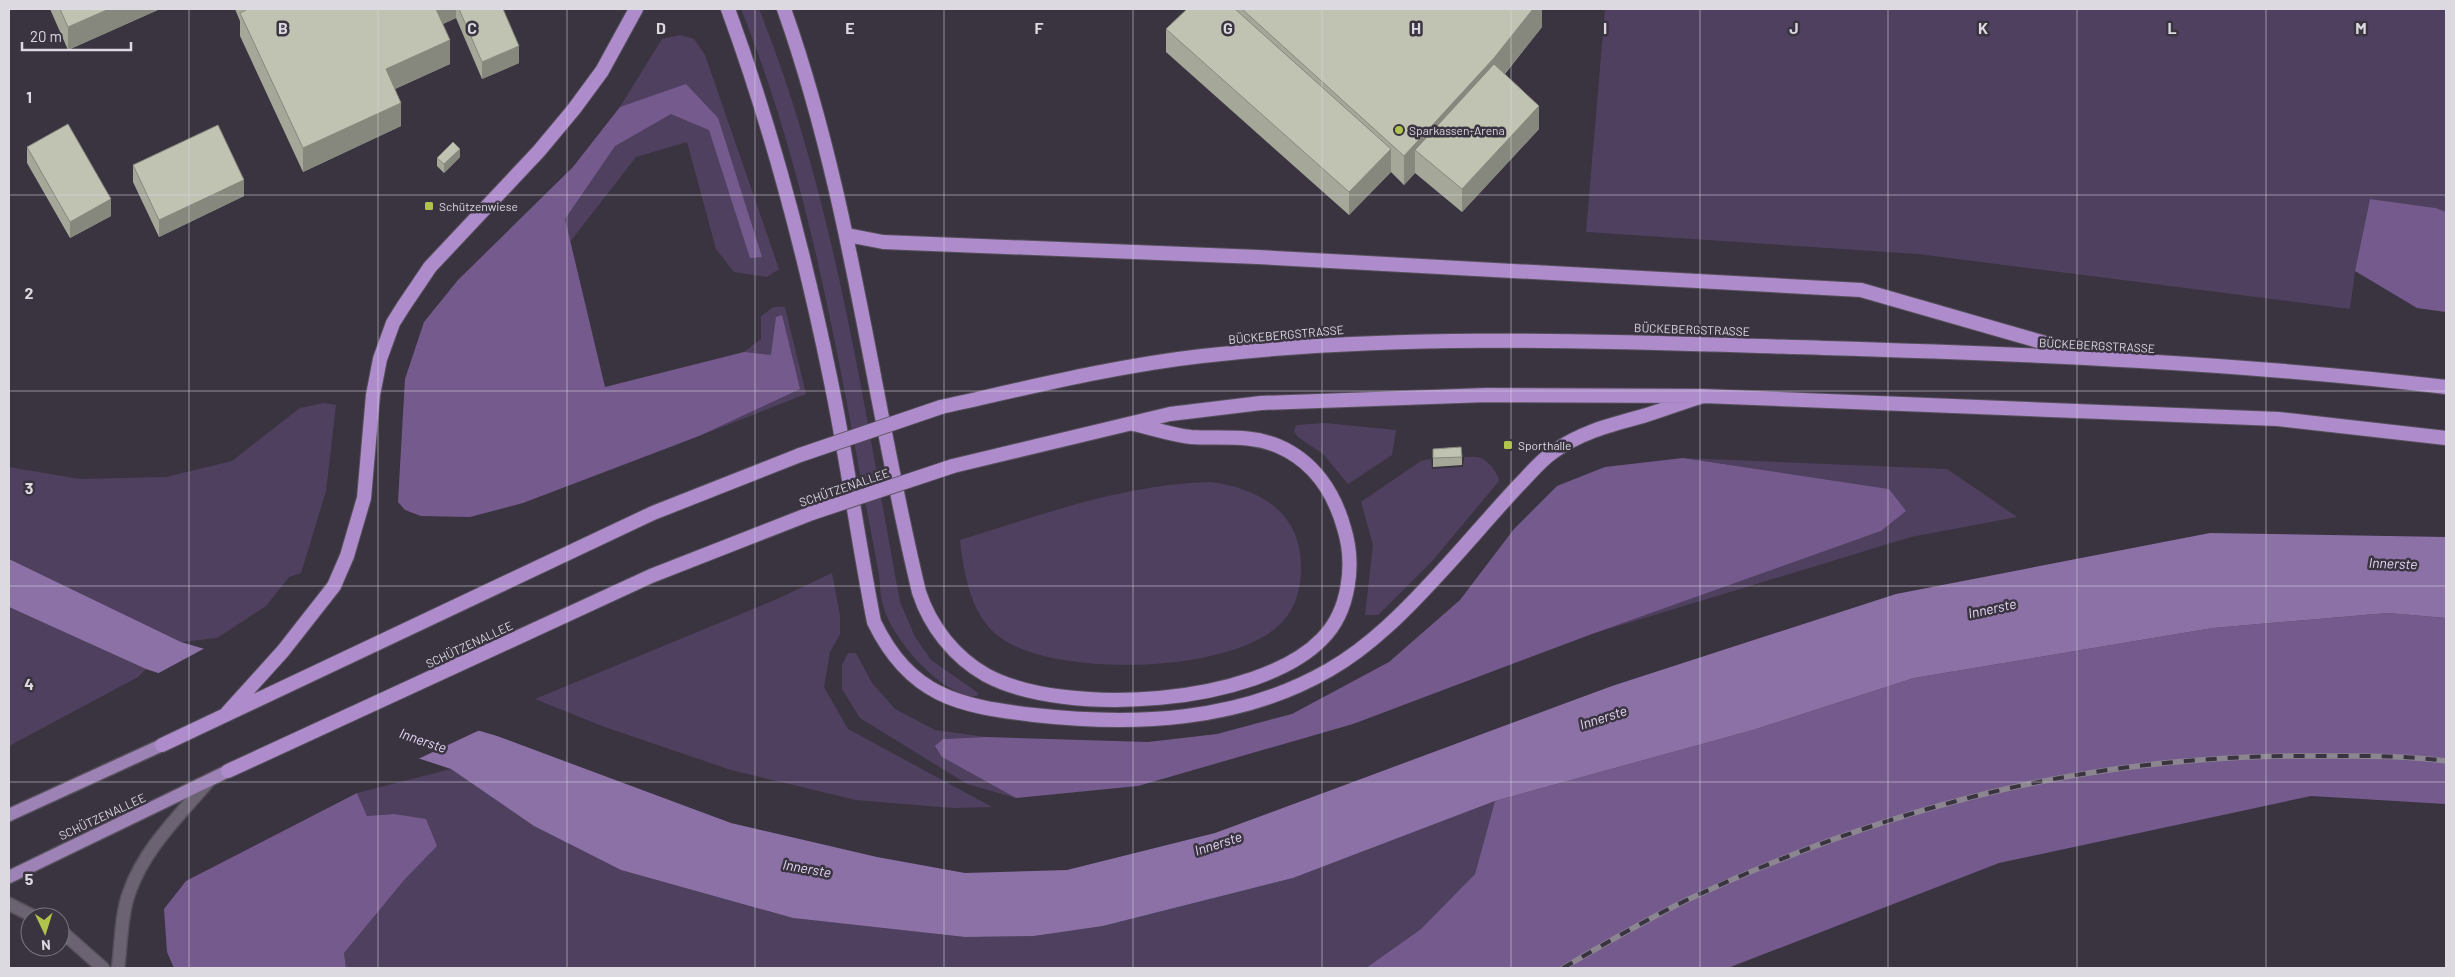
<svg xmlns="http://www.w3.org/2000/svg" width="2455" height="977" font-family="Barlow,sans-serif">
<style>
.green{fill:#504060}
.forest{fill:#755b8d}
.water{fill:#8b71a5}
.pier{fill:#3a3441}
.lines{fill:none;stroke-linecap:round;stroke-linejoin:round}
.minor-casing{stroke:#56505b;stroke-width:15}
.primary-casing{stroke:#56505b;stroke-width:15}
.trunk-casing{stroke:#56505b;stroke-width:16}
.minor{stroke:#6b6372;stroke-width:12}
.primary{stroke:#9d82b6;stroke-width:12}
.trunk{stroke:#ae8ccc;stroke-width:14}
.rail-casing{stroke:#8b8690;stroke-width:5.5}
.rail{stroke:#3a3441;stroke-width:4;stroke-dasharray:11;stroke-linecap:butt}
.trunk-bridge-casing{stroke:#56505b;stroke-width:16;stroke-linecap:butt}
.trunk-bridge{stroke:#ae8ccc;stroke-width:14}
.wall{fill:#a5a899}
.shaded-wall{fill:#86887d}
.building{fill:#c0c3b2;stroke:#86887d}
.grid{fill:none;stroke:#ddd9e1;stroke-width:1;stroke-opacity:0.55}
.poi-dot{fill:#b2c34c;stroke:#3a3441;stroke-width:2}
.labels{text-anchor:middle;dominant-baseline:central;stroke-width:5;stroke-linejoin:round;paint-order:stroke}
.poi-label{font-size:12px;fill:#ddd9e1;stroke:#3a3441;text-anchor:start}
.street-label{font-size:12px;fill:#ddd9e1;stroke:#3a3441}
.water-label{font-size:14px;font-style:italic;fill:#e5d6f5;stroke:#3a3441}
.grid-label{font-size:16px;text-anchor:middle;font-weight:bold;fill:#ddd9e1;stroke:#3a3441;stroke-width:5;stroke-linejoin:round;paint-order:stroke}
</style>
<rect width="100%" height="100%" fill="#3a3441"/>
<!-- green -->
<path class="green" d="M741 9H759C835 199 863 403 900 602L915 637 931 660 974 690 978 693 977 696C943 699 890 636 883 605 880 595 880 584 879 574 842 383 814 190 741 9Z
M1605 9H2446V212L2436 208 2370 199 2355 271 2350 309 1918 254 1586 232Z
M680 35 694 39 705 55 779 269 767 277 734 272 716 249 687 142 636 157 569 243 565 219 573 167 620 107 662 39Z
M774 307H785L806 394 699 436 744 352 761 339V316Z
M324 403 336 405 326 491 301 573 289 577 266 606 217 638 181 642 9 559V467L80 479 166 477 232 461 300 408Z
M1325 423 1396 430 1392 455 1348 484 1323 454 1298 437 1294 431 1296 425Z
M1464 457C1469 457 1476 456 1481 458 1488 461 1499 474 1499 481L1434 559 1378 615H1365L1373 545 1361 502 1421 461 1431 459 1432 469 1463 467Z
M1683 458 1947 469 2017 517 1911 537 1592 634 1881 531 1889 489Z
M1210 482C1260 488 1302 513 1301 569 1301 587 1296 607 1283 621 1236 674 1057 678 1001 638 971 617 964 575 960 540 1041 515 1124 484 1210 482Z
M832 573 840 616V634L830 652 824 687 848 729 992 807 953 808 856 800 731 770 602 726 535 699 775 600Z
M9 607 146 669 138 677 9 746Z
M848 653H856L872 683 895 709 935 730 986 737 943 739 942 757 1016 798 967 784 860 718 842 689V665Z
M451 769 534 826 621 870 793 918 965 937 1034 936 1103 926 1293 878 1495 801 1475 874 1421 929 1366 968H346L344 953 405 879 437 845 394 814 367 816 357 793Z"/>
<!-- forest -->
<path class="forest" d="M686 84 718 118 762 257 750 258 709 130 671 114 615 146 565 219 605 387 744 352 771 355 776 317 782 315 800 389 699 436 523 503 470 517 421 516 405 510 398 502 405 379 424 322 458 280 573 167 620 107Z
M2370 199 2436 208 2446 212V312L2417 308 2355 271Z
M1683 458 1889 489 1906 511 1881 531 1592 634 1353 724 1138 786 1016 798 942 757 935 746 943 739 986 737 1148 742 1217 734 1292 714 1389 662 1460 600 1514 529 1557 486 1605 467Z
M2388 613 2446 618V804L2311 796 1999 863 1728 968H1366L1421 929 1475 874 1495 801 1753 730 1914 678 2213 628Z
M357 793 367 816 394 814 426 819 437 846 405 879 344 953 346 968H174L167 952 164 909 186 881Z"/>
<!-- water -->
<path class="water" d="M2210 533 2446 537V618L2388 613 2213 628 1914 678 1753 730 1495 801 1293 878 1103 926 1034 936 965 937 793 918 621 870 534 826 451 769 146 669 9 607V559L181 642 497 736 731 823 877 857 965 873 1067 870 1215 833 1612 686 1896 594Z"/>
<!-- pier -->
<path class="pier" d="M207 647 482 729 416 760 155 675Z"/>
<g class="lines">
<defs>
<path id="minor" d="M9 904 35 917
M60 930 103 968
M118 968C121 946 121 914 129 893 144 849 179 816 208 782"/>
<path id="primary" d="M9 815 162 745
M9 877 228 771"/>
<path id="trunk" d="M728 9C772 129 804 251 830 377 847 458 858 541 874 622 910 696 958 706 1034 715 1134 726 1239 722 1329 670 1371 646 1407 609 1439 574 1466 545 1491 515 1518 486 1529 475 1540 461 1553 452 1581 432 1610 425 1643 416 1663 410 1683 402 1703 396
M784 9C851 198 872 398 919 592 930 626 954 657 986 675 1065 718 1258 705 1322 639 1350 611 1355 563 1344 528 1334 492 1313 461 1278 446 1249 434 1221 439 1191 437 1172 435 1152 428 1133 424
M847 235 883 242 1258 257 1861 290 2080 353
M941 407C1027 388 1114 366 1202 356 1409 332 1617 342 1824 348 2032 354 2240 363 2446 387
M953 466 1170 414 1261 403 1487 395 1703 396 2278 419 2446 438
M227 713 283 651 334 586 347 556 364 498 373 395 380 359 393 323 403 307 430 267 539 151 574 109 602 71 636 9
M162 745 653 513 800 455
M228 771 651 576 812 513"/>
</defs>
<!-- minor casing -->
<use href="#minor" class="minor-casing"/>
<!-- primary casing -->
<use href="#primary" class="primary-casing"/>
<!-- trunk casing -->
<use href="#trunk" class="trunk-casing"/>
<!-- minor -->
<use href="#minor" class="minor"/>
<!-- primary -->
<use href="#primary" class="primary"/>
<!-- trunk -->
<use href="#trunk" class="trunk"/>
<defs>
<path id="rail" d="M1563 968C1604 944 1645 920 1689 899 1891 805 2093 754 2316 756 2359 756 2403 755 2446 761"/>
</defs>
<!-- rail casing -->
<use href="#rail" class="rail-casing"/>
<!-- rail -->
<use href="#rail" class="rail"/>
<defs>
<path id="trunk-bridge" d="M800 455 941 407
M812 513 953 466"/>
</defs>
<!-- trunk-bridge casing -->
<use href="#trunk-bridge" class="trunk-bridge-casing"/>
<!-- trunk-bridge -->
<use href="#trunk-bridge" class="trunk-bridge"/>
</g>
<!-- wall -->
<path class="wall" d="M50 9H160L68 50Z
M235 9H503L519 63 482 79 456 18 443 24 450 64 395 89 401 126 303 172 240 36V21Z
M1187 9H1542V27L1505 74 1539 129 1462 212 1415 173 1404 185 1391 172 1349 215 1166 52V29Z
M27 147 111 216 70 238 27 163Z
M460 157 444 173 437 166V158Z
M133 165 244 196 159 237 133 182Z
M1433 449 1462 457V465L1433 467Z"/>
<!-- shaded-wall -->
<path class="shaded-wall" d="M109 9H160L68 50V27Z
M434 9H456V18L434 28Z
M1533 9H1542V27L1494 87 1415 150V173L1404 185V156Z
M450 40V64L386 93V69Z
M519 46V63L482 79V62Z
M401 103V126L303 172V148Z
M1539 106V129L1462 212V189Z
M460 149V157L444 173V164Z
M1391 149V172L1349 215V192Z
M244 180V196L159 237V220Z
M111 199V216L70 238V222Z"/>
<!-- building -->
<path class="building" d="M60 9H109L68 27Z
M245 9H436L450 40 386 69 401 103 303 148 240 13 246 10Z
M459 9H503L519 46 482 62Z
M1187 9H1235L1391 149 1349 192 1166 29Z
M1242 9H1533L1494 58 1404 156Z
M1494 64 1539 106 1462 189 1415 150Z
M68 124 111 199 70 222 27 147Z
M218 125 244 180 159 220 133 165Z
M453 142 460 149 444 164 437 158Z
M1461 447 1462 457 1433 458V449Z"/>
<!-- grid -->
<path class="grid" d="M189 9V968M378 9V968M567 9V968M755 9V968M944 9V968M1133 9V968M1322 9V968M1511 9V968M1700 9V968M1888 9V968M2077 9V968M2266 9V968M9 195H2446M9 391H2446M9 586H2446M9 782H2446"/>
<!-- markers -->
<g class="poi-dot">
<circle cx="1399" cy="130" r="5"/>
<rect x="424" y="201" width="10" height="10" rx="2.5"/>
<rect x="1503" y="440" width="10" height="10" rx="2.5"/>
</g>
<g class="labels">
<!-- poi labels -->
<g class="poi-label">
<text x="1409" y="130">Sparkassen-Arena</text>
<text x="439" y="206">Schützenwiese</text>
<text x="1518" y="445">Sporthalle</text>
</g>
<!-- street labels -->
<g class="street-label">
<text transform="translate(1692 329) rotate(2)">BÜCKEBERGSTRASSE</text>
<text transform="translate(1286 334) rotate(-5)">BÜCKEBERGSTRASSE</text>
<text transform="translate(2097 345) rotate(3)">BÜCKEBERGSTRASSE</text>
<text transform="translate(844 487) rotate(-19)">SCHÜTZENALLEE</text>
<text transform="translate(469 644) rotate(-25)">SCHÜTZENALLEE</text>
<text transform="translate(102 816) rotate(-25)">SCHÜTZENALLEE</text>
</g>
<!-- water labels -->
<g class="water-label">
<text transform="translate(2393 563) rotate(2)">Innerste</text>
<text transform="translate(1992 608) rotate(-12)">Innerste</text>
<text transform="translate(1603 717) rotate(-18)">Innerste</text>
<text transform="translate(423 740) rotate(19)">Innerste</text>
<text transform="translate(1218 843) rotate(-18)">Innerste</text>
<text transform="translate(807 868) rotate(10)">Innerste</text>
</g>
</g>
<g class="grid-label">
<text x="283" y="34">B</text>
<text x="472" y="34">C</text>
<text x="661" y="34">D</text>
<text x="850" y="34">E</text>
<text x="1039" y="34">F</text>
<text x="1228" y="34">G</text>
<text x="1416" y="34">H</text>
<text x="1605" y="34">I</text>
<text x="1794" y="34">J</text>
<text x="1983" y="34">K</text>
<text x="2172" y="34">L</text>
<text x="2361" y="34">M</text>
<text x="29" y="103">1</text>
<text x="29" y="299">2</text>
<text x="29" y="494">3</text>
<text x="29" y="690">4</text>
<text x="29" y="885">5</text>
</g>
<!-- border -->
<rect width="2455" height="977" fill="none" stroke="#ddd9e1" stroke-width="20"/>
<!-- north arrow -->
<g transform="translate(45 932) rotate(176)"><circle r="24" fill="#3a3441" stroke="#7b7681"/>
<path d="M0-4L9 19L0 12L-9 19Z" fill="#b2c34c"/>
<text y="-8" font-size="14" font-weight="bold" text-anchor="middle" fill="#ddd9e1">N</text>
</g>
<!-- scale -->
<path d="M22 42v8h109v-8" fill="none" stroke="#ddd9e1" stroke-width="2.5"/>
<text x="30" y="42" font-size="15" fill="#ddd9e1" stroke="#3a3441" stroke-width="4" paint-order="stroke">20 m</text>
</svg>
